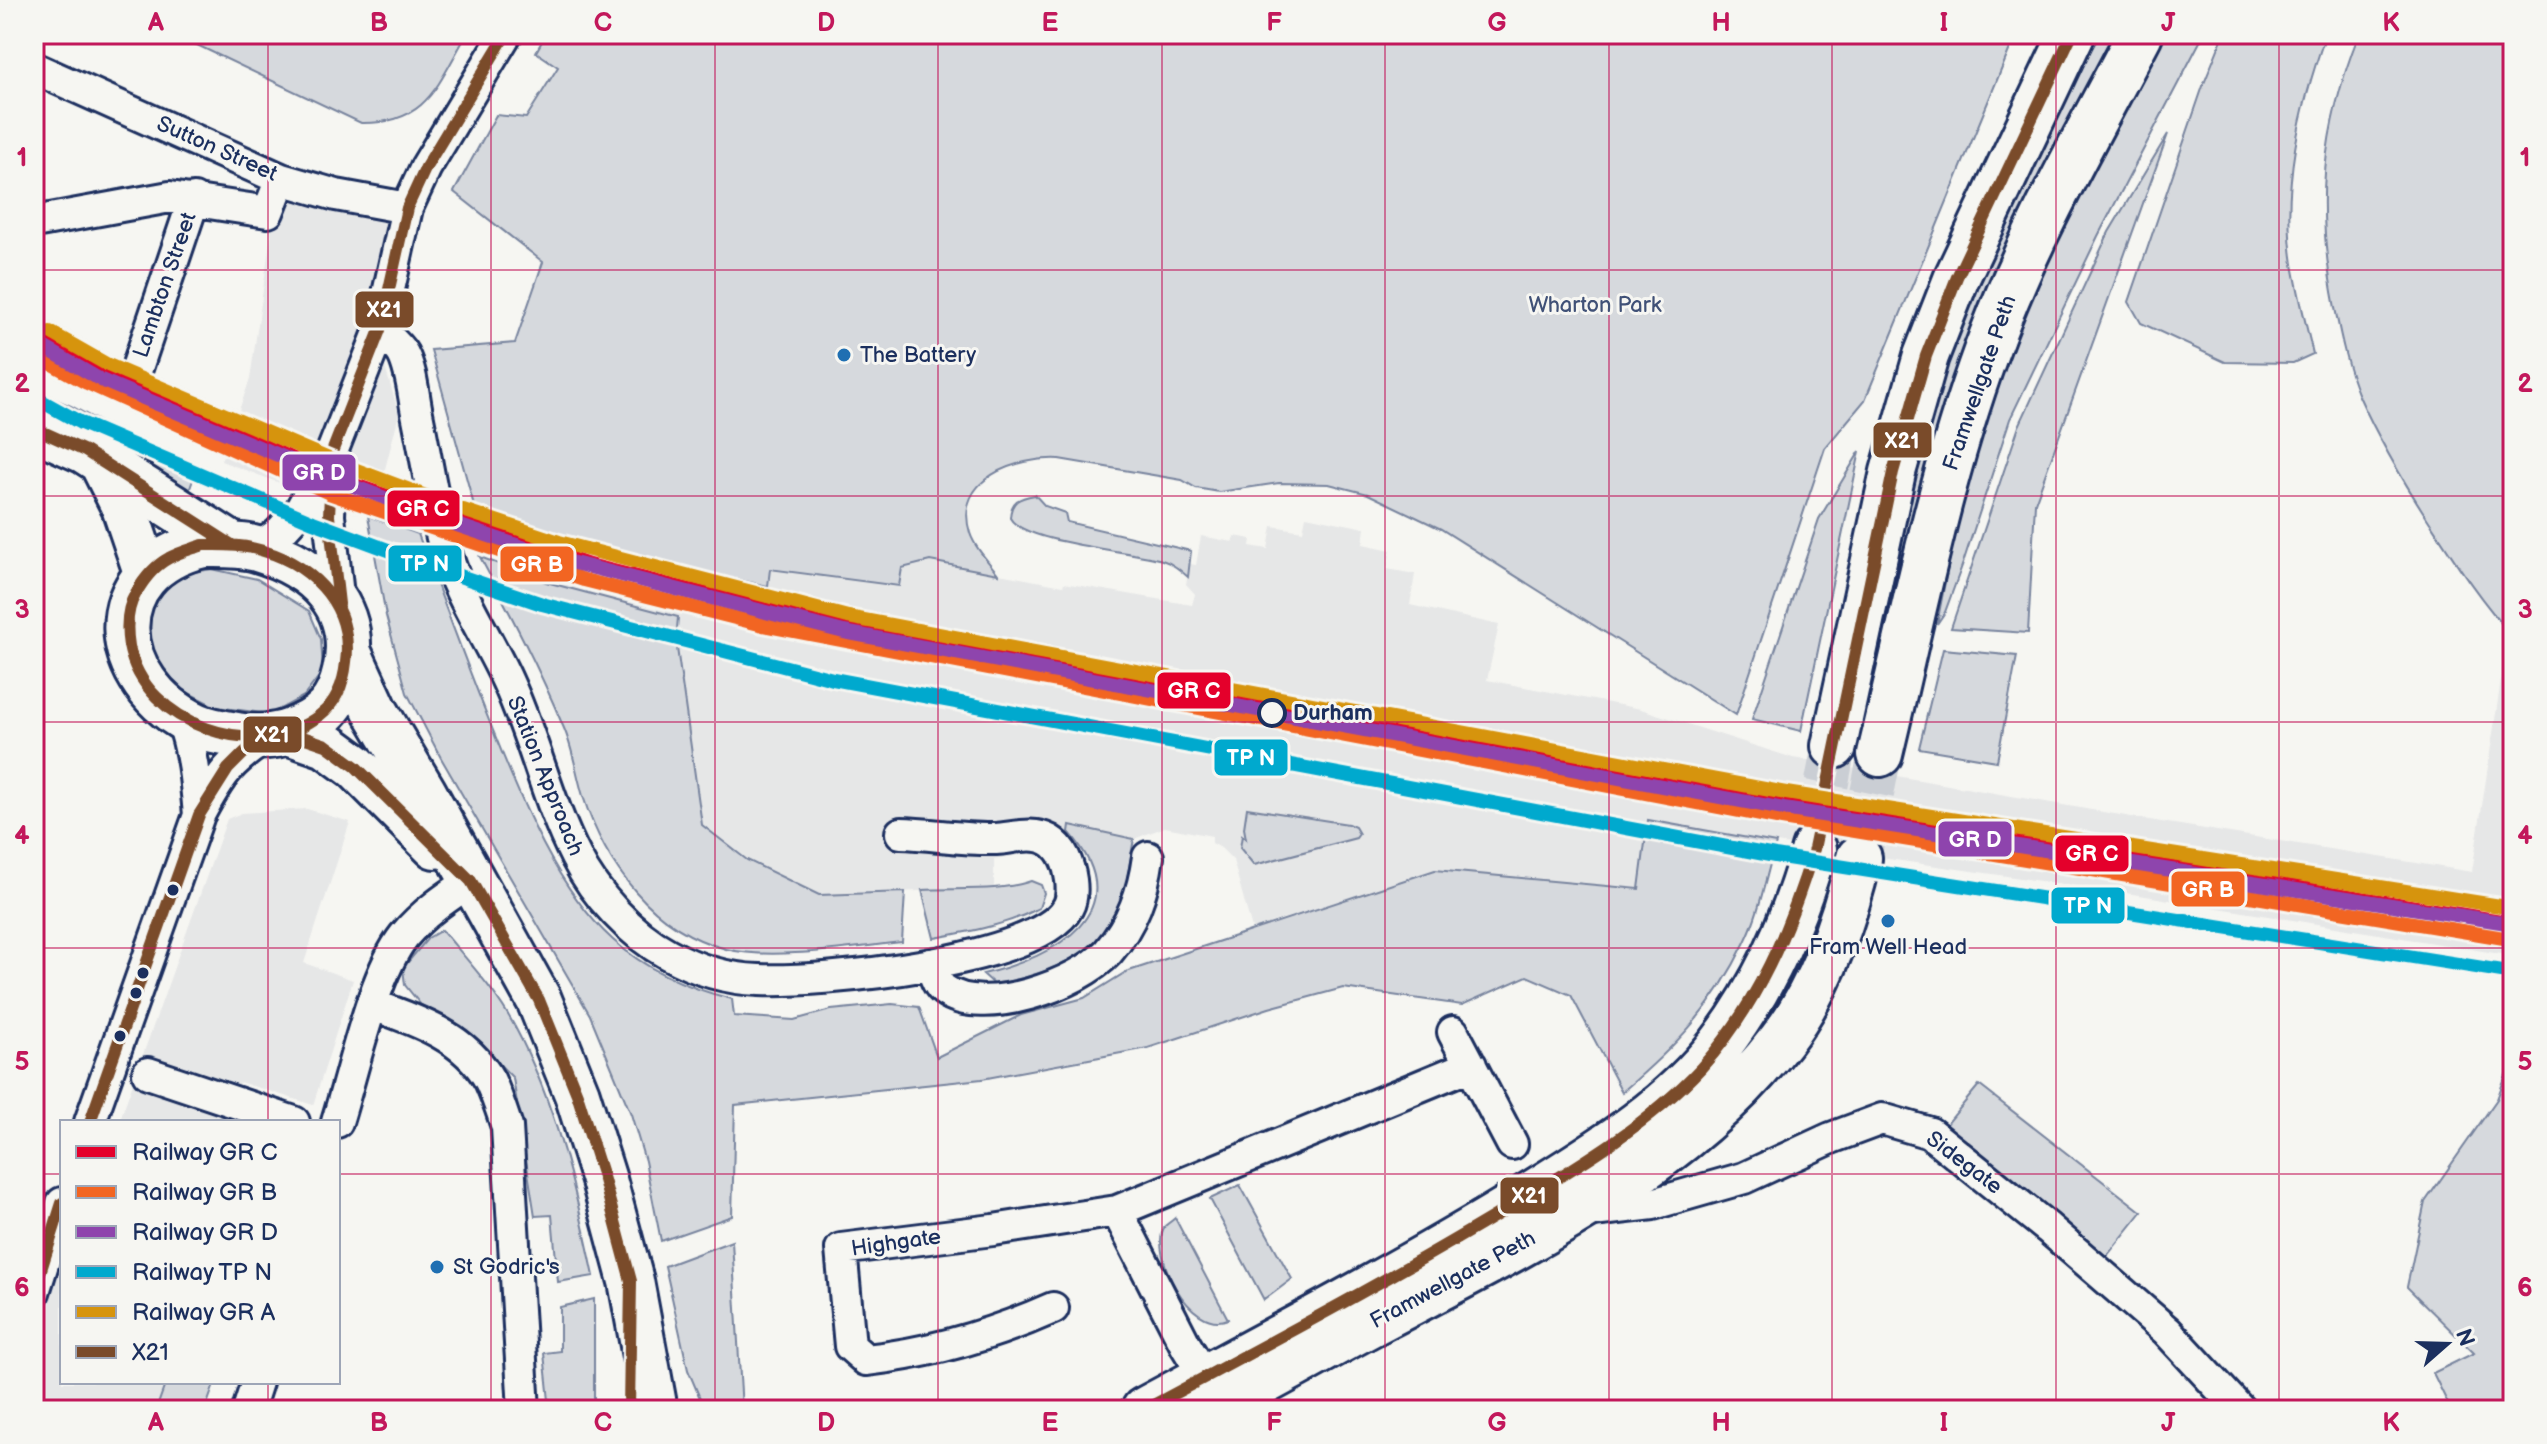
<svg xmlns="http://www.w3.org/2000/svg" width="2547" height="1444" font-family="'Balsamiq Sans',sans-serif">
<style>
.built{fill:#e6e7e7}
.green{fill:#d6d9dd;stroke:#78849e;stroke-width:2}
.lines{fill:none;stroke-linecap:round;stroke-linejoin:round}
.trunk-tunnel{stroke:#caced4;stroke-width:44;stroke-dasharray:44 22;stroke-linecap:butt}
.minor-casing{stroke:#1b2f5e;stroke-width:36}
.trunk-casing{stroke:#1b2f5e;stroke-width:50}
.minor{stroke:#f6f6f2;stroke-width:30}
.trunk{stroke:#f6f6f2;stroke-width:44}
.bus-1-casing{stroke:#f6f6f2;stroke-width:18}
.bus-1{stroke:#7a4b2a;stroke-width:12}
.rail-1-casing{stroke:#f6f6f2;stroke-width:20}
.rail-2-casing{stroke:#f6f6f2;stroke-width:20}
.rail-3-casing{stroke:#f6f6f2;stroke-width:20}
.rail-4-casing{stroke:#f6f6f2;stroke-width:20}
.rail-5-casing{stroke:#f6f6f2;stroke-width:20}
.rail-1{stroke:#e4002b;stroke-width:14}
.rail-2{stroke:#f26522;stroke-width:14}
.rail-3{stroke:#8e44ad;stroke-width:14}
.rail-4{stroke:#00a9ce;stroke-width:14}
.rail-5{stroke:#d6940e;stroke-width:14}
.grid{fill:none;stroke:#c2185b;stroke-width:2;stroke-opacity:0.55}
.poi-dot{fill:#1f6fb2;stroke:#f6f6f2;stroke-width:3}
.stop-dot{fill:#f6f6f2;stroke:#1b2f5e;stroke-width:4}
.bus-dot{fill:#1b2f5e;stroke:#f6f6f2;stroke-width:3}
.labels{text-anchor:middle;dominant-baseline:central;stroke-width:6;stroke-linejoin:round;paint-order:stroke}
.street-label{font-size:22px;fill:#1b2f5e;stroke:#f6f6f2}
.park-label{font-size:22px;fill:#405177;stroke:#f6f6f2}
.poi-label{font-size:22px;fill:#1b2f5e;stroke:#f6f6f2;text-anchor:start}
.stop-label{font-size:22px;font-weight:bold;fill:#1b2f5e;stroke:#f6f6f2;text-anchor:start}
.line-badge{stroke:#f6f6f2;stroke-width:3}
.badge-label{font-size:22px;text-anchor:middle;font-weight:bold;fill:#fff}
.neatline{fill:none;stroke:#c2185b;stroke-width:3}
.grid-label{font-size:26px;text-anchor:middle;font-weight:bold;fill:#c2185b}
</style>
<rect width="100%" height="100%" fill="#f6f6f2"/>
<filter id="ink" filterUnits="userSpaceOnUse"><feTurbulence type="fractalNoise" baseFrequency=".0125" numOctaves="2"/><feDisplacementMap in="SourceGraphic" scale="16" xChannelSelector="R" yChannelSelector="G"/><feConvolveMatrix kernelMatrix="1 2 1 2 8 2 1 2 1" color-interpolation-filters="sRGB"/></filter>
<g filter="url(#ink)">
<!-- built -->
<path class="built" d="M281 179 407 208 382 357 399 414 384 473 368 516 221 461 250 379 271 235 268 212Z
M1306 516 1365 528 1363 544 1391 550 1387 569 1415 574 1410 605 1499 625 1487 680 1641 709 1793 758 2143 819 2472 872 2503 667 2513 673V956L2139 895 1776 843 1648 820 1640 889 1435 870 1252 929 1233 860 1221 848 1212 843V836L1165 827 1134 839 1070 825 1069 832 1043 858 1029 853 994 859V888L819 895 747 860 702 825 676 641 678 617 546 582 557 540 767 586 769 569 898 586 902 568 930 561 1063 586 1064 583 1192 605 1195 594 1186 584 1190 564 1196 565 1201 536 1233 542 1235 536 1251 539 1250 546 1268 549 1272 526 1303 531Z
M307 809 350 822 304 963 353 980 313 1105 240 1082 228 1122H119L227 819 242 813Z
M34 1190 62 1191V1382H166L156 1410H34Z"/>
<!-- green -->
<path class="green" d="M174 34H467C437 85 428 124 361 123Z
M546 34H2016L1865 400 1825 448 1736 715 1441 529 1368 494 1329 484 1279 483 1219 492 1196 488 1182 480 1059 459C1017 457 953 478 970 533 975 548 988 561 998 574L930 561 902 568 899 586 770 569 768 586 557 540 475 509 431 350 515 343 543 262 454 192 496 115 526 118 558 67 536 52Z
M2100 34H2122L2102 70 1870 749 1854 748 1921 432 1956 330 2059 109Z
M2166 34H2204L2098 236 2010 419 1963 563 1945 612 1937 624C1947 572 1956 520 1970 470 2009 321 2092 168 2166 34Z
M2224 34H2326C2300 107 2281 186 2293 264 2298 294 2306 324 2313 354L2293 363 2225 362 2141 323 2129 302 2203 86Z
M2359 34H2513V636C2480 601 2453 558 2427 518 2402 479 2378 438 2359 396 2347 367 2341 338 2335 308 2315 207 2321 130 2359 34Z
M2168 134 2035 503 2028 633 1951 628 2019 426 2109 232Z
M34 390 71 406 195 474 188 494C139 459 90 421 34 396Z
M1860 451 1801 731 1752 719 1819 519Z
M1035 495 1045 506 1065 513 1067 522 1191 551 1188 577C1180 570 1172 563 1162 560 1132 551 1023 543 1010 518 1011 500 1019 498 1035 495Z
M368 516 418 534C442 597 465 661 490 723 519 795 554 887 613 940 647 971 687 988 732 999L734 1016 794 1020 831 1010 892 1004 919 1007 937 1057 1021 1015 1084 998 1126 972 1435 870 1639 889 1648 820 1776 843C1766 875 1760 912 1745 942 1714 1007 1676 1046 1622 1092L1571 995 1527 976 1462 1005 1343 988 1269 1008 1148 1048 982 1079 735 1105 732 1216 661 1241 645 1161 631 1114 590 1015 441 758 407 693 386 616Z
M480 557 546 582 678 617 676 641 702 825 747 860 819 895 905 892 902 942C854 947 771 961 726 949 653 930 605 865 583 796 576 773 573 748 563 726 539 668 510 613 480 557Z
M212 569 257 579 309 611 321 639 323 671 304 696 271 714 216 707 177 687 153 660 145 629 151 604 181 574Z
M1943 649 2017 656 1997 761 1919 748Z
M1247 808 1348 824 1355 827 1359 834 1356 838 1254 865 1240 848 1242 835 1246 839 1244 828Z
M1070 825 1134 839C1130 859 1128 880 1122 900 1104 954 1044 976 994 984L983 974C1055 957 1139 912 1069 832Z
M1833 858 1843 860 1818 932 1791 976 1820 901Z
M1031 881 1041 885 1044 893 1039 908C1005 926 971 931 934 938L922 890C958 888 999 892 1031 881Z
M442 930C468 961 496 991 515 1027 556 1104 576 1192 594 1276L558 1282 552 1215 535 1216 513 1078 462 1026 421 1005 405 985 403 968 428 938Z
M2513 1056V1410H2451L2433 1373 2474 1353 2407 1287 2425 1202 2497 1099Z
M1979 1085 2142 1212 2106 1257 1946 1125Z
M1240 1185 1292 1279 1264 1300 1210 1199Z
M1175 1218 1228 1319C1190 1335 1148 1252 1165 1226 1166 1225 1174 1219 1175 1218Z
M732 1241 742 1410H705L688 1370 665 1266Z
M594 1299V1410H550L544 1353 560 1351V1307Z
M166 1382H215L205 1410H156Z"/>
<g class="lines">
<!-- trunk-tunnel -->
<path class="trunk-tunnel" d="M1814 849 1834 746
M1859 858 1880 754"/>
<defs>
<path id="minor" d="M34 68 281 179 336 195 407 208
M34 222 170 197 268 212 281 179
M380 330C387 337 398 345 403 354 412 372 413 393 417 413 426 457 433 502 444 546 457 594 487 636 507 680 534 738 547 801 576 857 595 895 631 934 668 954 695 969 727 979 759 980 818 983 1039 962 1068 907 1072 900 1072 888 1071 880 1069 866 1063 848 1049 840 1033 831 1013 838 996 839 965 840 932 834 901 833
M136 371 194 199
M331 462 329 516 339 604
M257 549 279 533 301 509 332 452 380 330 407 208 426 167 506 34
M181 717C193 750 196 781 199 815
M930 964C934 973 937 985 944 990 983 1019 1079 984 1108 952 1132 924 1143 893 1148 857
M373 1005C416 1020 466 1037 490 1081 497 1096 502 1112 507 1127L524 1410
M1453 1032 1512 1144
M148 1073 294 1122
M90 1122 199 815C220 775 230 760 269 736
M337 1122C353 1072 373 975 404 936 423 913 447 897 471 881
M1117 1211 1186 1346 1215 1393
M1584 1212 1653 1204 1744 1178 1831 1138 1882 1119 1930 1133 2048 1228 2167 1331 2240 1410
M34 1292 62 1203
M1053 1308C992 1335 932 1353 866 1360L850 1346 841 1249 993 1230 1117 1211 1471 1065
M248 1410 257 1382"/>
<path id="trunk" d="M34 428 85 451 232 545
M102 463 124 507 147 575
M203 545C221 545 240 544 257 549 317 567 360 607 345 672 338 705 322 719 291 731 275 737 253 738 237 735 223 733 209 731 196 725 108 683 96 570 203 545Z
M349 653 375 710 423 791 539 1000 577 1094 604 1180 631 1281 655 1410
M288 732 326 745 356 767 435 846
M1834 746 1893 472 1926 356 1957 277 2072 34
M1880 754C1914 613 1941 468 1993 333 2032 230 2089 132 2140 34
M1144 1410C1272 1341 1401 1274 1525 1198 1595 1154 1669 1111 1720 1045 1765 986 1794 921 1814 849
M1211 1410C1269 1381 1325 1348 1382 1318 1520 1246 1685 1167 1781 1040 1821 988 1844 921 1859 858"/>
</defs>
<!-- minor casing -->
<use href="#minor" class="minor-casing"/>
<!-- trunk casing -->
<use href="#trunk" class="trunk-casing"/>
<!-- minor -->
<use href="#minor" class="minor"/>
<!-- trunk -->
<use href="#trunk" class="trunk"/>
<defs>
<path id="bus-1" d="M34 428 85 451 232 545
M203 545C219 545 236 544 252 548 307 560 354 602 346 662 344 682 337 702 320 715 258 764 144 725 129 646 126 627 126 609 136 593 144 579 154 566 169 558 179 552 192 549 203 545Z
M339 604 329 516 332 452 380 330 407 208 426 167 506 34
M288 732 326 745 356 767 471 881 539 1000 577 1094 604 1180 631 1281 629 1410
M90 1122 199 815 228 769 245 752 270 734
M34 1292 62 1203
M1144 1410C1265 1345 1387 1281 1505 1210 1573 1169 1646 1127 1701 1068 1757 1006 1790 928 1814 849L1893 472 1926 356 1957 277 2072 34"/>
</defs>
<!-- bus-1 casing -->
<use href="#bus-1" class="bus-1-casing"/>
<!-- bus-1 -->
<use href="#bus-1" class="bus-1"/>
<defs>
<path id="rail-1" d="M34 336 94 368 334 478 589 565 767 609 1785 803 2513 923"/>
<path id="rail-2" d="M34 354 87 383 329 493 584 580 763 625 1782 819 2510 939"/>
<path id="rail-3" d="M42 346 101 380 332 478 457 525 555 558 844 632 1784 809 2513 924"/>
<path id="rail-4" d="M34 397 81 423 313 522 442 570 542 604 833 679 1775 856 2508 972"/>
<path id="rail-5" d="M50 332 108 365 338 463 463 510 559 542 848 617 1786 793 2513 908"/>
</defs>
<!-- rail-1 casing -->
<use href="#rail-1" class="rail-1-casing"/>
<!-- rail-2 casing -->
<use href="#rail-2" class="rail-2-casing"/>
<!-- rail-3 casing -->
<use href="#rail-3" class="rail-3-casing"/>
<!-- rail-4 casing -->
<use href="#rail-4" class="rail-4-casing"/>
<!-- rail-5 casing -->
<use href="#rail-5" class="rail-5-casing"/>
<!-- rail-1 -->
<use href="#rail-1" class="rail-1"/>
<!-- rail-2 -->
<use href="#rail-2" class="rail-2"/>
<!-- rail-3 -->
<use href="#rail-3" class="rail-3"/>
<!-- rail-4 -->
<use href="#rail-4" class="rail-4"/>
<!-- rail-5 -->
<use href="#rail-5" class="rail-5"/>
</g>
</g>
<!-- grid -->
<path class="grid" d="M268 34V1122M491 34V1410M715 34V1410M938 34V1410M1162 34V1410M1385 34V1410M1609 34V1410M1832 34V1410M2056 34V1410M2279 34V1410M34 270H2513M34 496H2513M34 722H2513M34 948H2513M34 1174H62M338 1174H2513M268 1382V1410"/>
<!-- markers -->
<g class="poi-dot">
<circle cx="844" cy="355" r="8"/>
<circle cx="1888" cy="921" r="8"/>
<circle cx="437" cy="1267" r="8"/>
</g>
<circle class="stop-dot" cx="1272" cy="713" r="13"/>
<g class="bus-dot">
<circle cx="173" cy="890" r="7"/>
<circle cx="143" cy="973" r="7"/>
<circle cx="136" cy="993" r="7"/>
<circle cx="120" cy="1036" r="7"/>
</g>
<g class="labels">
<!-- street labels -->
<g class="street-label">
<text transform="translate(217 149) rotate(24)">Sutton Street</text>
<text transform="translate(165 285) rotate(-71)">Lambton Street</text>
<text transform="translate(1980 383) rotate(-71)">Framwellgate Peth</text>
<text transform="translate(545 776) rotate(68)">Station Approach</text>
<text transform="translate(1964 1163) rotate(37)">Sidegate</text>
<text transform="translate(896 1243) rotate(-8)">Highgate</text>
<text transform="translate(1453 1280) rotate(-28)">Framwellgate Peth</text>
</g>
<!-- park labels -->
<g class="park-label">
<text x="1595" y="305">Wharton Park</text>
</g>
<!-- poi labels -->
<g class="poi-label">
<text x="860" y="355">The Battery</text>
<text x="1888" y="947" text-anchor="middle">Fram Well Head</text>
<text x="453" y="1267">St Godric's</text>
</g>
<!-- stop labels -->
<g class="stop-label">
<text x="1293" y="713">Durham</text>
</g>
</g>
<g class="line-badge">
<rect x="354" y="290" width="61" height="39" rx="8" fill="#7a4b2a"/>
<rect x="1872" y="421" width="61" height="38" rx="8" fill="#7a4b2a"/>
<rect x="281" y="453" width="76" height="39" rx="8" fill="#8e44ad"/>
<rect x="386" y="489" width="75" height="39" rx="8" fill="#e4002b"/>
<rect x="387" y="544" width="76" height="39" rx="8" fill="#00a9ce"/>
<rect x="499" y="545" width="76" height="38" rx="8" fill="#f26522"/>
<rect x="1156" y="671" width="76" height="39" rx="8" fill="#e4002b"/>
<rect x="242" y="715" width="61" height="39" rx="8" fill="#7a4b2a"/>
<rect x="1213" y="738" width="76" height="39" rx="8" fill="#00a9ce"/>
<rect x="1937" y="820" width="76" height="38" rx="8" fill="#8e44ad"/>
<rect x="2054" y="834" width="76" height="39" rx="8" fill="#e4002b"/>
<rect x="2170" y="870" width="76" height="38" rx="8" fill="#f26522"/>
<rect x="2050" y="886" width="76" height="39" rx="8" fill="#00a9ce"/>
<rect x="1499" y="1176" width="61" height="39" rx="8" fill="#7a4b2a"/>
</g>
<g class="badge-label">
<text x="384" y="317">X21</text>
<text x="1902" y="448">X21</text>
<text x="319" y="480">GR D</text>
<text x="423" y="516">GR C</text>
<text x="425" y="571">TP N</text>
<text x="537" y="572">GR B</text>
<text x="1194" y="698">GR C</text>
<text x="272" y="742">X21</text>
<text x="1251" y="765">TP N</text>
<text x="1975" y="847">GR D</text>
<text x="2092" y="861">GR C</text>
<text x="2208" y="897">GR B</text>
<text x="2088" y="913">TP N</text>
<text x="1529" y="1203">X21</text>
</g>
<!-- margin -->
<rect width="2547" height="1444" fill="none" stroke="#f6f6f2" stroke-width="88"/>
<!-- legend -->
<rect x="60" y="1120" width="280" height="264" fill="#f6f6f2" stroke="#9ea6b7" stroke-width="2"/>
<rect x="76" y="1146" width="40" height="12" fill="#e4002b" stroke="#9ea6b7" stroke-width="2"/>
<text x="132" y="1160" font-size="24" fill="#1b2f5e">Railway GR C</text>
<rect x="76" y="1186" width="40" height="12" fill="#f26522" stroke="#9ea6b7" stroke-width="2"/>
<text x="132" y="1200" font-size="24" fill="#1b2f5e">Railway GR B</text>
<rect x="76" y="1226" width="40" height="12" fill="#8e44ad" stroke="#9ea6b7" stroke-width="2"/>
<text x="132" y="1240" font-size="24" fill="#1b2f5e">Railway GR D</text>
<rect x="76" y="1266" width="40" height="12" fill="#00a9ce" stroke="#9ea6b7" stroke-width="2"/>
<text x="132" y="1280" font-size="24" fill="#1b2f5e">Railway TP N</text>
<rect x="76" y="1306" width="40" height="12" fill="#d6940e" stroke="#9ea6b7" stroke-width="2"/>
<text x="132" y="1320" font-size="24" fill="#1b2f5e">Railway GR A</text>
<rect x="76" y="1346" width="40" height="12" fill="#7a4b2a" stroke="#9ea6b7" stroke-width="2"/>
<text x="132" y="1360" font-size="24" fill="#1b2f5e">X21</text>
<!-- north arrow -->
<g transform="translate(2447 1344) rotate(70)" stroke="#f6f6f2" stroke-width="6" paint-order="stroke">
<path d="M0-6L14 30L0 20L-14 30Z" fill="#1b2f5e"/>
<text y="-12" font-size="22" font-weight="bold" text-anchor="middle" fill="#1b2f5e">N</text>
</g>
<rect x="44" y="44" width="2459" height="1356" class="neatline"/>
<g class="grid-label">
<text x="156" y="31">A</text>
<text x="379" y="31">B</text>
<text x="603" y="31">C</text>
<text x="826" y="31">D</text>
<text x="1050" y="31">E</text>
<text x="1274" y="31">F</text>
<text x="1497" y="31">G</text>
<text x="1721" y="31">H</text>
<text x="1944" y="31">I</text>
<text x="2168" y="31">J</text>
<text x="2391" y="31">K</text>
<text x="22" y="166">1</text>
<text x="2525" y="166">1</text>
<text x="22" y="392">2</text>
<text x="2525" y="392">2</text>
<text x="22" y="618">3</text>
<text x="2525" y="618">3</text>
<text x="22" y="844">4</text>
<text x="2525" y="844">4</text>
<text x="22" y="1070">5</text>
<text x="2525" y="1070">5</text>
<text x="22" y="1296">6</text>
<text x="2525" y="1296">6</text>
<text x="156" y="1431">A</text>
<text x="379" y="1431">B</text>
<text x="603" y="1431">C</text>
<text x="826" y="1431">D</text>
<text x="1050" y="1431">E</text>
<text x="1274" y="1431">F</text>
<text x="1497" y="1431">G</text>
<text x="1721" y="1431">H</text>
<text x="1944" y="1431">I</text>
<text x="2168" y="1431">J</text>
<text x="2391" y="1431">K</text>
</g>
</svg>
